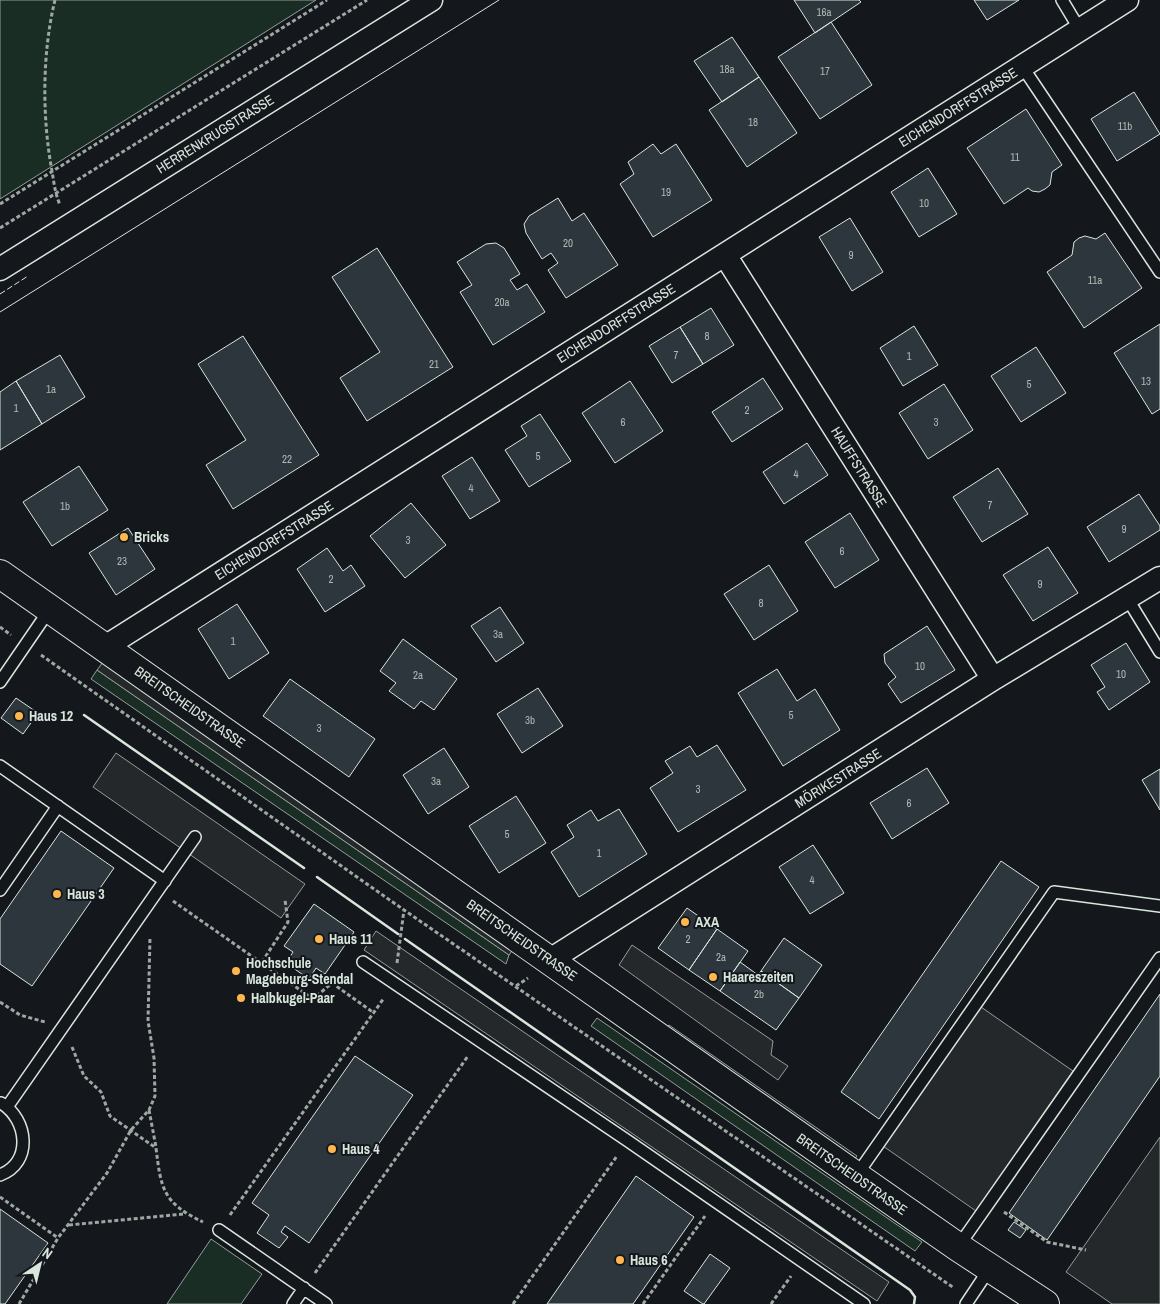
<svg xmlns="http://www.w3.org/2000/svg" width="1160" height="1304" font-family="'Archivo Narrow',sans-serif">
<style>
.green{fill:#1a2d24;stroke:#939e99}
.parking{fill:#24282b;stroke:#939e99}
.building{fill:#2c363c;stroke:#d8e6dc}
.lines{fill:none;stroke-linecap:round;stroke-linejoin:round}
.lane-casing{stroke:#d8e6dc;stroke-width:14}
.street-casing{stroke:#d8e6dc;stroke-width:25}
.secondary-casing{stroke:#d8e6dc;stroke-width:30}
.path{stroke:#9da8a2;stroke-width:3;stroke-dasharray:4 2.5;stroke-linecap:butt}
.lane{stroke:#14181c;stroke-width:11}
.street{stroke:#14181c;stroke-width:22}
.secondary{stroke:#14181c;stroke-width:28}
.tram{stroke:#d8e6dc;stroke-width:1}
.fence{stroke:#d8e6dc;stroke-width:1;stroke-dasharray:6 2.5;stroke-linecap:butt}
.wall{stroke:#d8e6dc;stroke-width:2.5}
.poi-dot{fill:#ffb74d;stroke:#14181c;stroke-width:2}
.labels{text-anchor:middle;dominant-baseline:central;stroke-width:4;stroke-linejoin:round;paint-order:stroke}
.number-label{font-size:11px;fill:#adbab4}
.street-label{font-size:14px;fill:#d8e6dc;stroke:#14181c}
.poi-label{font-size:14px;font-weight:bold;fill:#d8e6dc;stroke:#14181c;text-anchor:start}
</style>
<rect width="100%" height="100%" fill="#14181c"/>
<!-- green -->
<path class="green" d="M0 0H316L0 199Z
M97 670 509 955 506 964 91 679Z
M597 1018 922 1242 915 1251 591 1026Z
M211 1239 262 1274 241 1304H167Z"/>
<!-- parking -->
<path class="parking" d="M103 662 514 948 509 955 97 670Z
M116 753 305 884 281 918 93 787Z
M376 931 889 1282 877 1301 364 950Z
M632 945 773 1041 771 1055 788 1066 778 1080 619 965Z
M981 1007 1073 1071 976 1211 883 1146Z
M669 1025 857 1156 853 1161 665 1030Z
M1160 1137V1304H1112L1066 1272Z"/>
<!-- building -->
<path class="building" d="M794 0H859L861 2 815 33Z
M974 0H1019L987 20Z
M831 22 872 85 820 119 778 57Z
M732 37 759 77 722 102 694 61Z
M759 77 797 133 747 167 709 110Z
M1134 92 1160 134 1117 161 1091 119Z
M1026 109 1062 165 1052 172 1050 185 1045 189 1039 192 1032 191 1028 188 1004 204 967 148Z
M653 144 661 154 676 144 712 200 653 237 620 184 634 174 628 162Z
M928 168 957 214 919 237 891 192Z
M558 198 572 221 584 213 618 265 566 298 548 270 558 263 551 253 542 259 526 233 524 224 529 216Z
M850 218 883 272 852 291 819 237Z
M1105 233 1142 288 1084 328 1047 272 1072 255 1074 242 1079 238 1085 236 1096 239Z
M496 243 504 248 520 274 510 280 517 290 527 284 545 312 493 345 460 292 472 285 457 262 486 244Z
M377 248 453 367 367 421 340 378 380 352 332 277Z
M711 308 734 345 703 364 680 327Z
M1160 324V409L1152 414 1114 353Z
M914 326 938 365 903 386 880 348Z
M680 327 703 364 672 383 649 346Z
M243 336 319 455 233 509 206 465 246 440 198 364Z
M1036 347 1066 393 1021 422 991 376Z
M60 355 85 397 42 424 16 381Z
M763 378 783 409 732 442 712 412Z
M16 381 42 424 0 450V392Z
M630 381 663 431 615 463 582 413Z
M944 384 973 430 928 459 899 413Z
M540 414 571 461 529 487 505 450 527 436 521 426Z
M807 443 828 475 784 504 763 472Z
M472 457 500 501 470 519 442 476Z
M79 466 108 510 52 546 23 502Z
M998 468 1028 514 982 542 953 497Z
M1139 494 1160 526V530L1109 562 1087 527Z
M411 503 446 545 405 578 370 536Z
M850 513 879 560 835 588 805 542Z
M128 528 155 569 116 595 89 553Z
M1048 547 1078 593 1033 621 1003 575Z
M327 548 343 571 351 565 365 586 325 612 297 569Z
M769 565 798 611 754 640 724 594Z
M237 604 269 653 229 679 198 629Z
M500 607 524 643 496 662 471 626Z
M927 626 955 670 901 703 888 684 896 677 885 663 884 654Z
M403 639 457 679 434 710 421 701 414 709 389 691 396 683 380 671Z
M1126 643 1150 682 1109 710 1097 692 1105 687 1091 665Z
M777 669 797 701 815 689 840 730 783 766 738 693Z
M290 679 375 739 349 777 263 716Z
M538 688 563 726 522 753 497 714Z
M16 698 38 713 23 734 1 718Z
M717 745 746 790 678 832 650 788 673 773 665 761 690 746 697 757Z
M444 748 469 787 428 814 403 775Z
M927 768 949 803 892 839 870 803Z
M1160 769V810L1142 780Z
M516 796 546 843 499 873 469 826Z
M619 809 647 854 579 897 551 852 574 837 567 825 591 810 598 821Z
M61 831 114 868 32 986 0 964V919Z
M813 845 844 893 810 914 779 867Z
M1001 861 1039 887 879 1119 841 1092Z
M314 904 354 932 325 974 316 968 309 979 286 963 293 952 284 946Z
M687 908 717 929 689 970 658 948Z
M717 929 748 951 720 991 689 970Z
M784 938 822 965 799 998 761 971Z
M740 962 758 975 761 971 799 998 776 1030 720 991Z
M1160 994V1076L1047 1240 1009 1213Z
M355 1056 413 1095 309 1243 285 1226 281 1232 288 1237 279 1248 257 1233 269 1215 252 1203Z
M636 1176 694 1217 633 1304H547Z
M0 1209 48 1243 5 1304H0Z
M1014 1222 1026 1230 1020 1238 1008 1230Z
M710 1254 730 1268 704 1304H703L684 1291Z"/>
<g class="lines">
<defs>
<path id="lane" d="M1062 0 1080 30
M1022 66 1160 272
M1127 598 1160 652
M0 682 50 609
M0 766 165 881
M0 890 58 806
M363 962 628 1141 864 1304
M7 1107 195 837
M0 1175C33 1163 28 1119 1 1103
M856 1176 1054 892 1160 906
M219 1230 326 1304
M958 1247 1160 958
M293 1304 304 1288
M966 1304 990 1268"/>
<path id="street" d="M725 255 993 679
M0 269 431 0
M105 647 1127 0
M550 960 993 679 1160 578"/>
<path id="secondary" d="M0 574 856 1176 958 1247 1045 1304"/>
</defs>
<!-- lane casing -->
<use href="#lane" class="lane-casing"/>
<!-- street casing -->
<use href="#street" class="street-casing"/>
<!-- secondary casing -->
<use href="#secondary" class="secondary-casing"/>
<!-- path -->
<path class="path" d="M55 0C42 53 42 118 52 171 54 183 55 193 60 205
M0 204 327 0
M0 228 367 0
M0 627 11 635
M41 655 404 910 954 1288
M173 901 313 999 332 983 374 1013
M262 962 288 922 285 900
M397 963 404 910
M516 986 528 978
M0 1002 20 1015 45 1022
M72 1047 84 1076 101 1092 110 1116 156 1148C161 1189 163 1203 203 1222
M149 1110 156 1147
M0 1197 58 1238
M1004 1212 1047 1242 1086 1250
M230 1215 384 998
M69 1225 184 1214
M315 1273 468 1056
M19 1304 58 1238 107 1173 131 1130 149 1110 155 1096 154 1058 148 1021 150 937
M513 1304 617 1156
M643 1304 705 1216
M771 1304 791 1276"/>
<!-- lane -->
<use href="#lane" class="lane"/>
<!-- street -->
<use href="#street" class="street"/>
<!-- secondary -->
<use href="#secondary" class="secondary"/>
<!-- tram -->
<path class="tram" d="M0 312 499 0"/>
<!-- fence -->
<path class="fence" d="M0 294 28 276"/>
<!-- wall -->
<path class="wall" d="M84 715 304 868
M317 877 398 934
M405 939 910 1290 915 1297 914 1304"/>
</g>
<!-- markers -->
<g class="poi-dot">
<circle cx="124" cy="537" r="5"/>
<circle cx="19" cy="716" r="5"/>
<circle cx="57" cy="894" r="5"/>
<circle cx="685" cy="922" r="5"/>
<circle cx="319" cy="939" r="5"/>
<circle cx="236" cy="971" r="5"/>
<circle cx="713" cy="977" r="5"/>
<circle cx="241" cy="998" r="5"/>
<circle cx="332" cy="1149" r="5"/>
<circle cx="620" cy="1260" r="5"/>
</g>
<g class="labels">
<!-- number labels -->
<g class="number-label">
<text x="824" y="12">16a</text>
<text x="727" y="69">18a</text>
<text x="825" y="71">17</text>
<text x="753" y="122">18</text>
<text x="1125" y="126">11b</text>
<text x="1015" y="157">11</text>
<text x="666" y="192">19</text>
<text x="924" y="203">10</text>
<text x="568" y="243">20</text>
<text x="851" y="255">9</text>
<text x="1095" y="280">11a</text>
<text x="502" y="302">20a</text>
<text x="707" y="336">8</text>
<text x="676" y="355">7</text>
<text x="909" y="356">1</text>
<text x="434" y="364">21</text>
<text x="1146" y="381">13</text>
<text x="1029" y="384">5</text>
<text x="51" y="389">1a</text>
<text x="16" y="408">1</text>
<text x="747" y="410">2</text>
<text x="623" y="422">6</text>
<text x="936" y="422">3</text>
<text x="538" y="456">5</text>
<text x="287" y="459">22</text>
<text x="796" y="474">4</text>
<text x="471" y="488">4</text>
<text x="990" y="505">7</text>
<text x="65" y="506">1b</text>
<text x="1124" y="529">9</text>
<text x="408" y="540">3</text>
<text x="842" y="551">6</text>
<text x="122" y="561">23</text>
<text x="331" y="579">2</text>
<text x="1040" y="584">9</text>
<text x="761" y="603">8</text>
<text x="498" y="634">3a</text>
<text x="233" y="641">1</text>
<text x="920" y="666">10</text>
<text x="1121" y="674">10</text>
<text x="418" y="675">2a</text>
<text x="791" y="715">5</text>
<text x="530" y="720">3b</text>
<text x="319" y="728">3</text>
<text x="436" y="781">3a</text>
<text x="698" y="789">3</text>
<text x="909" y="803">6</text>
<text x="507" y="834">5</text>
<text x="599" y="853">1</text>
<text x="812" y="880">4</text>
<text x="688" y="939">2</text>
<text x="721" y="957">2a</text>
<text x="759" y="994">2b</text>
</g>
<!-- street labels -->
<g class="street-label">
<text transform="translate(958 107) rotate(-32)">EICHENDORFFSTRASSE</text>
<text transform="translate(215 134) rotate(-32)">HERRENKRUGSTRASSE</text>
<text transform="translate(616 323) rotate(-32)">EICHENDORFFSTRASSE</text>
<text transform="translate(859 467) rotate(58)">HAUFFSTRASSE</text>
<text transform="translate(274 540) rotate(-32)">EICHENDORFFSTRASSE</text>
<text transform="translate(190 707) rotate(35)">BREITSCHEIDSTRASSE</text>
<text transform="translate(838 778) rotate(-32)">MÖRIKESTRASSE</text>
<text transform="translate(522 940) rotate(35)">BREITSCHEIDSTRASSE</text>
<text transform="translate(852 1174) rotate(35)">BREITSCHEIDSTRASSE</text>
</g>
<!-- poi labels -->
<g class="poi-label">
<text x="134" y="537">Bricks</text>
<text x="29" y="716">Haus 12</text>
<text x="67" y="894">Haus 3</text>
<text x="695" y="922">AXA</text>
<text x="329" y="939">Haus 11</text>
<text x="246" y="963">Hochschule<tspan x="246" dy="16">Magdeburg-Stendal</tspan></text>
<text x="723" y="977">Haareszeiten</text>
<text x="251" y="998">Halbkugel-Paar</text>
<text x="342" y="1149">Haus 4</text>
<text x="630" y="1260">Haus 6</text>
</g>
</g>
<!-- north arrow -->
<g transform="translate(40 1264) rotate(35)" stroke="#14181c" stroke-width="4" paint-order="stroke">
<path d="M0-4L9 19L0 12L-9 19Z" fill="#d8e6dc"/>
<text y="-8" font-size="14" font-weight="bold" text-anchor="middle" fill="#d8e6dc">N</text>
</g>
</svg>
